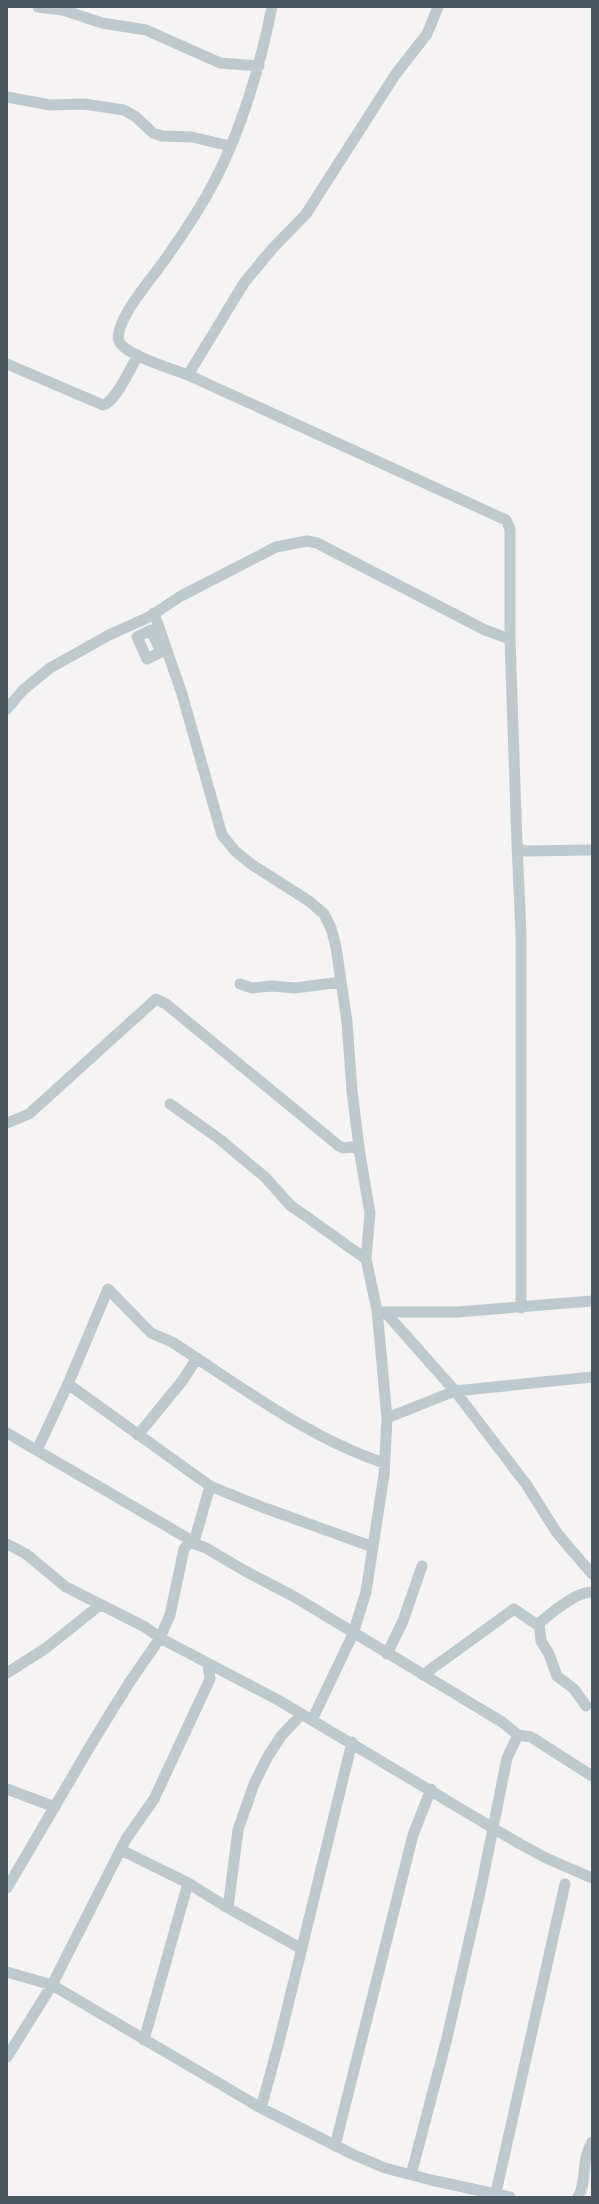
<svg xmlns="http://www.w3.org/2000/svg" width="599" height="2204" font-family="'PT Sans',sans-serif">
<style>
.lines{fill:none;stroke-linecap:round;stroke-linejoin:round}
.minor{stroke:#bec9ce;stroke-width:11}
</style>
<rect width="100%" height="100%" fill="#f5f3f3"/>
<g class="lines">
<!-- minor -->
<path class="minor" d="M38 7 63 10 102 23 146 30 220 63 259 66
M438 7 427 34 395 75 306 214 272 249 244 283 188 375 506 520 510 529V639L517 844 519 849 525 851 592 850
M7 97 50 105 84 104 124 110 136 117 153 133 162 136 192 137 230 146
M7 364 103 405C116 402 131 367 138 355
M188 375C173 369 124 355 119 341 113 322 153 277 164 261 178 241 192 221 204 200 238 143 259 71 272 7
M154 613 182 694 222 835 235 851 251 864 309 901 324 914 331 928 336 947 347 1022 352 1091 360 1155 370 1213 366 1259 377 1310 387 1418 384 1475 366 1592 353 1634 312 1720
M151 630 161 652 147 659 137 637Z
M7 709 23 690 50 668 109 635 149 617 181 596 276 547 307 541 317 543 485 630 510 639
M517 844 521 934V1308
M240 984 252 988 272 986 295 988 341 982
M170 1104 218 1138 265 1177 290 1205 366 1259
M7 1123 29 1114 156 999 166 1004 339 1146 343 1148 359 1146
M383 1312H457L592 1301
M387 1314 455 1391 526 1484 557 1533 592 1574
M68 1384 210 1486 262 1507 373 1547
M387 1418 455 1391 592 1377
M7 1433 194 1542 210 1486
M138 1435 183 1380 197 1358
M37 1450 68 1384 108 1289 151 1333 172 1342C239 1385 308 1438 384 1463
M7 1544 26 1554 66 1587 145 1627 160 1638 278 1700 520 1844 546 1858 592 1878
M387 1654 403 1621 422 1566
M7 1673 46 1648 100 1605
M423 1675 514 1609 539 1626
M586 1706 574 1689 557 1676 549 1654 541 1641 539 1623C552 1613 575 1592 592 1592
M518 1735 531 1737 592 1776
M7 1789 55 1807
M121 1850 188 1883 228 1908 302 1949
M7 1888 92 1743 131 1680 160 1638 170 1615 184 1549 190 1542 206 1548 245 1571 293 1596 502 1722 518 1735 507 1758 481 1888 447 2038 411 2175
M228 1908 238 1830 254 1784 267 1758 281 1736 302 1714
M7 1972 52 1985 261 2108 352 2154 385 2168 431 2180 510 2197
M144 2040 188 1883
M7 2057 52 1985 126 1839 154 1799 210 1679 208 1665
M261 2108 279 2042 352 1742
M335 2146 413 1835 431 1789
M495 2197 565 1884
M578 2197C588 2179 580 2163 592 2142"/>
</g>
<!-- border -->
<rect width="599" height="2204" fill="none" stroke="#4a5960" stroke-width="16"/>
</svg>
